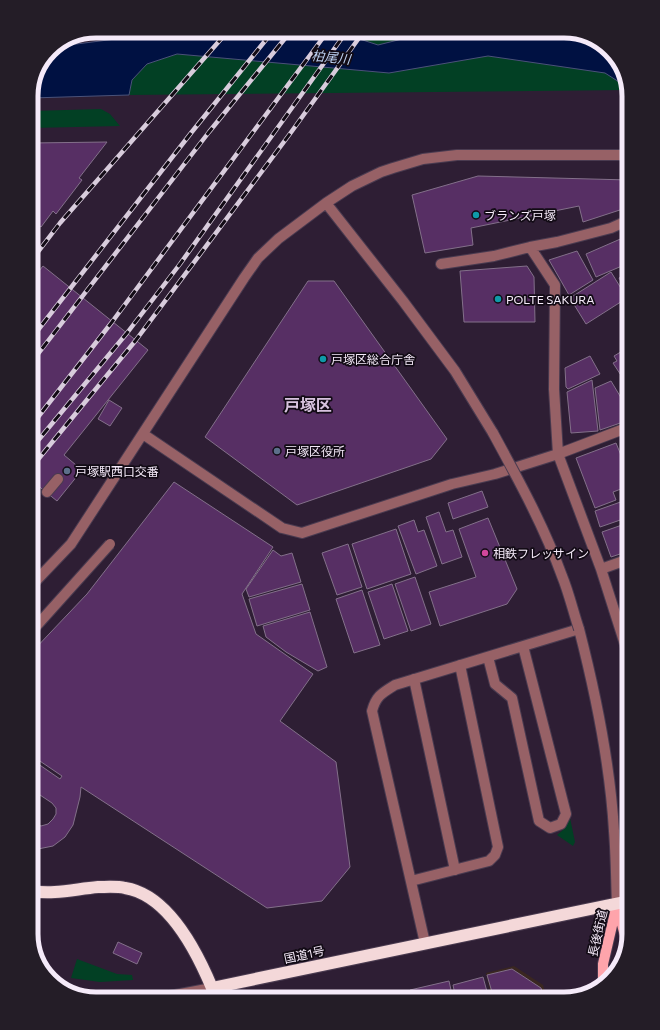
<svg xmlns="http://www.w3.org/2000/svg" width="660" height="1030" font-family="Commissioner,'Noto Sans JP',sans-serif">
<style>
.commercial{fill:#3a2721}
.green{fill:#024024}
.water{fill:#001142;stroke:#4a5279}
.building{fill:#572f64;stroke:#83708a}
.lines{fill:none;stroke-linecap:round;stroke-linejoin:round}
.minor-casing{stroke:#4a3b50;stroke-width:12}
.major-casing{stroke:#4a3b50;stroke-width:12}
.highway-casing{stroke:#4a3b50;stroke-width:14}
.minor{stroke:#976166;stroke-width:10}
.major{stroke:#fea4ab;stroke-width:10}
.highway{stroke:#f4d8d9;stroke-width:12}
.rail-casing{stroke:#d8ccdc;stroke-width:4.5}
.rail{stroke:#120b15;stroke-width:3;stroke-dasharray:9;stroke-linecap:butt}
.minor-bridge-casing{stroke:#4a3b50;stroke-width:12;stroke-linecap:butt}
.minor-bridge{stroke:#976166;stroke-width:10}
.culture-dot{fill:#0f9aa8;stroke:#120b15;stroke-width:1.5}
.service-dot{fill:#5c6f8a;stroke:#120b15;stroke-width:1.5}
.hotel-dot{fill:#d1479c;stroke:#120b15;stroke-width:1.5}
.labels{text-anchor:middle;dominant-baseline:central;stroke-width:3.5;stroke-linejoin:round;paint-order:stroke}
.poi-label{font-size:12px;fill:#f5eaf9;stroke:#120b15;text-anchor:start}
.street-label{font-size:12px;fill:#f5eaf9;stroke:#120b15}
.water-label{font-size:13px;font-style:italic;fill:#bed2f3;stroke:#120b15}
.district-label{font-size:16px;font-weight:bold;fill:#d8c3df;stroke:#120b15}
.rim{fill:none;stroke:#f5eaf9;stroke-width:5}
</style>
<rect width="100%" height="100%" fill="#2e1e34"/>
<!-- commercial -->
<path class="commercial" d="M514 966 543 985 547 999H492L486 973Z"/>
<!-- green -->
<path class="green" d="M335 31H434L378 45Z
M472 31H543L489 39Z
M177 54 389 73 488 56 606 73 627 87V90L129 95 132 80 147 64Z
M101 109 110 114 120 126 31 128V111Z
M570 818 575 842 573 846 557 835 563 830Z
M77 959 117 974 132 975 133 980 100 982 71 978Z"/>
<!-- water -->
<path class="water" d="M178 31H335L378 45 434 31H472L489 39 543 31H557L603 45 622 67 627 87 605 73 488 56 389 73 177 54 147 64 132 80 129 95 31 98V92L50 50 61 46Z"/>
<!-- building -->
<path class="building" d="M107 142 79 178 82 180 56 214 53 211 41 227 31 219V143Z
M478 176 629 180V207L583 222 579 206 471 228 473 245 425 253 412 195Z
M625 237 629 246V263L596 277 586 254Z
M577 251 593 280 569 295 549 260Z
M43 266 148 350 64 455 82 470 57 501 31 480V281Z
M527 266 534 277 535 322H464L460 271Z
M611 272 627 298 586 324 570 298Z
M629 272V296L619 278Z
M308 281H334L447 439 431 459 297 505 205 437Z
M629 347V381L626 383 613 363 617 361 614 356Z
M590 356 600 374 568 389 566 387 565 368Z
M592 380 598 431 571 433 567 392Z
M611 381 629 411V420L600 430 595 388Z
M109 400 122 408 110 426 98 419Z
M616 443 629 475V486L613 492 616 500 595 508 576 458Z
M174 482 273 547 242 594 256 634 313 674 280 721 336 762 350 867 322 901 267 908 81 787 80 797 73 825 65 837 53 846 38 849 31 847V822L41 826 48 824 53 819 56 814V808L52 803 31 789V759L60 779 62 776 31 755V653L87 594Z
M482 491 488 507 453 519 448 503Z
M629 499V517L600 527 595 511Z
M439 512 446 532 453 530 462 557 442 564 426 517Z
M488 518 517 589 507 604 440 626 429 592 476 577 459 529Z
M629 519V537L623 521Z
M414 520 418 532 424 530 437 566 416 574 398 526Z
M622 525 629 543V551L611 557 602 532Z
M396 529 411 574 367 589 352 544Z
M348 544 362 587 337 595 322 553Z
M273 550 281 556 292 553 301 582 249 597 246 589Z
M415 577 431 624 411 631 395 584Z
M302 584 310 610 257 626 249 599Z
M392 584 408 631 384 639 368 592Z
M362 590 380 645 354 653 336 599Z
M310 612 327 667 318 671 286 652 266 637 263 626Z
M118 942 142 953 137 964 113 953Z
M512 969 541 988 544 999H494L487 975Z
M483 977 489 999H456L453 985Z
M449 981 453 999H412L410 990Z"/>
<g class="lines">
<defs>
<path id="minor" d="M326 203 403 301 455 371 493 433
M530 247 555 285 554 389 558 454 601 569 629 657
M441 264 494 256 530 247 557 242 611 228 629 220
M143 434 282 528 302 533 452 484 495 474 558 454 629 427
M47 492 58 479
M601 569 629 559
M31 586 71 544 244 278 258 258 278 239 326 203 352 186 381 172 393 168 423 159 457 155H629
M488 657 495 684 512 698 539 821 550 828 561 824 566 814 523 646
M414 679 455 870
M411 881 489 861 495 855 498 847 460 665
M425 943 372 711C376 696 382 693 395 685L579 629C596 695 610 762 614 831 616 855 616 880 617 904
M154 999 212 988 217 999"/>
<path id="major" d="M617 906 627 943
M603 983V964L617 904"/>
<path id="highway" d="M31 891C54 895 75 889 98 887 106 887 117 886 125 888 169 895 197 952 212 988L629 901"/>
</defs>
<!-- minor casing -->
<use href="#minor" class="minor-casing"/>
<!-- major casing -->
<use href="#major" class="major-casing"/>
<!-- highway casing -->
<use href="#highway" class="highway-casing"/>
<!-- minor -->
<use href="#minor" class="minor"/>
<!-- major -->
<use href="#major" class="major"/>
<!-- highway -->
<use href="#highway" class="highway"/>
<defs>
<path id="rail" d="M31 261 60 223 228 31
M31 339 191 133 273 31
M31 363 209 132 291 31
M31 426 112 322 328 31
M31 449 127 333 180 264 347 31
M31 468 136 340 292 131 364 31"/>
</defs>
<!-- rail casing -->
<use href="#rail" class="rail-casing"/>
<!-- rail -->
<use href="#rail" class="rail"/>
<defs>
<path id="minor-bridge" d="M493 433C518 479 544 526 562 576 569 593 573 611 579 629
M31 632 110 544"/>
</defs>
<!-- minor-bridge casing -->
<use href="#minor-bridge" class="minor-bridge-casing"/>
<!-- minor-bridge -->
<use href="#minor-bridge" class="minor-bridge"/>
</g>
<!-- markers -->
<g class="culture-dot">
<circle cx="476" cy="215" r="4"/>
<circle cx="498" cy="299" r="4"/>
<circle cx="323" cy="359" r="4"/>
</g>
<g class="service-dot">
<circle cx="277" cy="451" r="4"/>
<circle cx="67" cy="471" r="4"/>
</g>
<circle class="hotel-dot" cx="485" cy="553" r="4"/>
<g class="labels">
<!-- poi labels -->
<g class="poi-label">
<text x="484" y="215">ブランズ戸塚</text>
<text x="506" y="299">POLTE SAKURA</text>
<text x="331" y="359">戸塚区総合庁舎</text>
<text x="285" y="451">戸塚区役所</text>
<text x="75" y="471">戸塚駅西口交番</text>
<text x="493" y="553">相鉄フレッサイン</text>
</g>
<!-- street labels -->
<g class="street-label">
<text transform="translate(597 933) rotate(-77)">長後街道</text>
<text transform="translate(304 954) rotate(-12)">国道1号</text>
</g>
<!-- water labels -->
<g class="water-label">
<text transform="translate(331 57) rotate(6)">柏尾川</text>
</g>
<!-- district labels -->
<g class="district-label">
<text x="308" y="404">戸塚区</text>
</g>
</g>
<!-- crop -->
<path d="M0 0H660V1030H0ZM96 38H564A58 58 0 0 1 622 96V934A58 58 0 0 1 564 992H96A58 58 0 0 1 38 934V96A58 58 0 0 1 96 38Z" fill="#241d27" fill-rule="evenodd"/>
<path class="rim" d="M96 38H564A58 58 0 0 1 622 96V934A58 58 0 0 1 564 992H96A58 58 0 0 1 38 934V96A58 58 0 0 1 96 38Z"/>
</svg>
